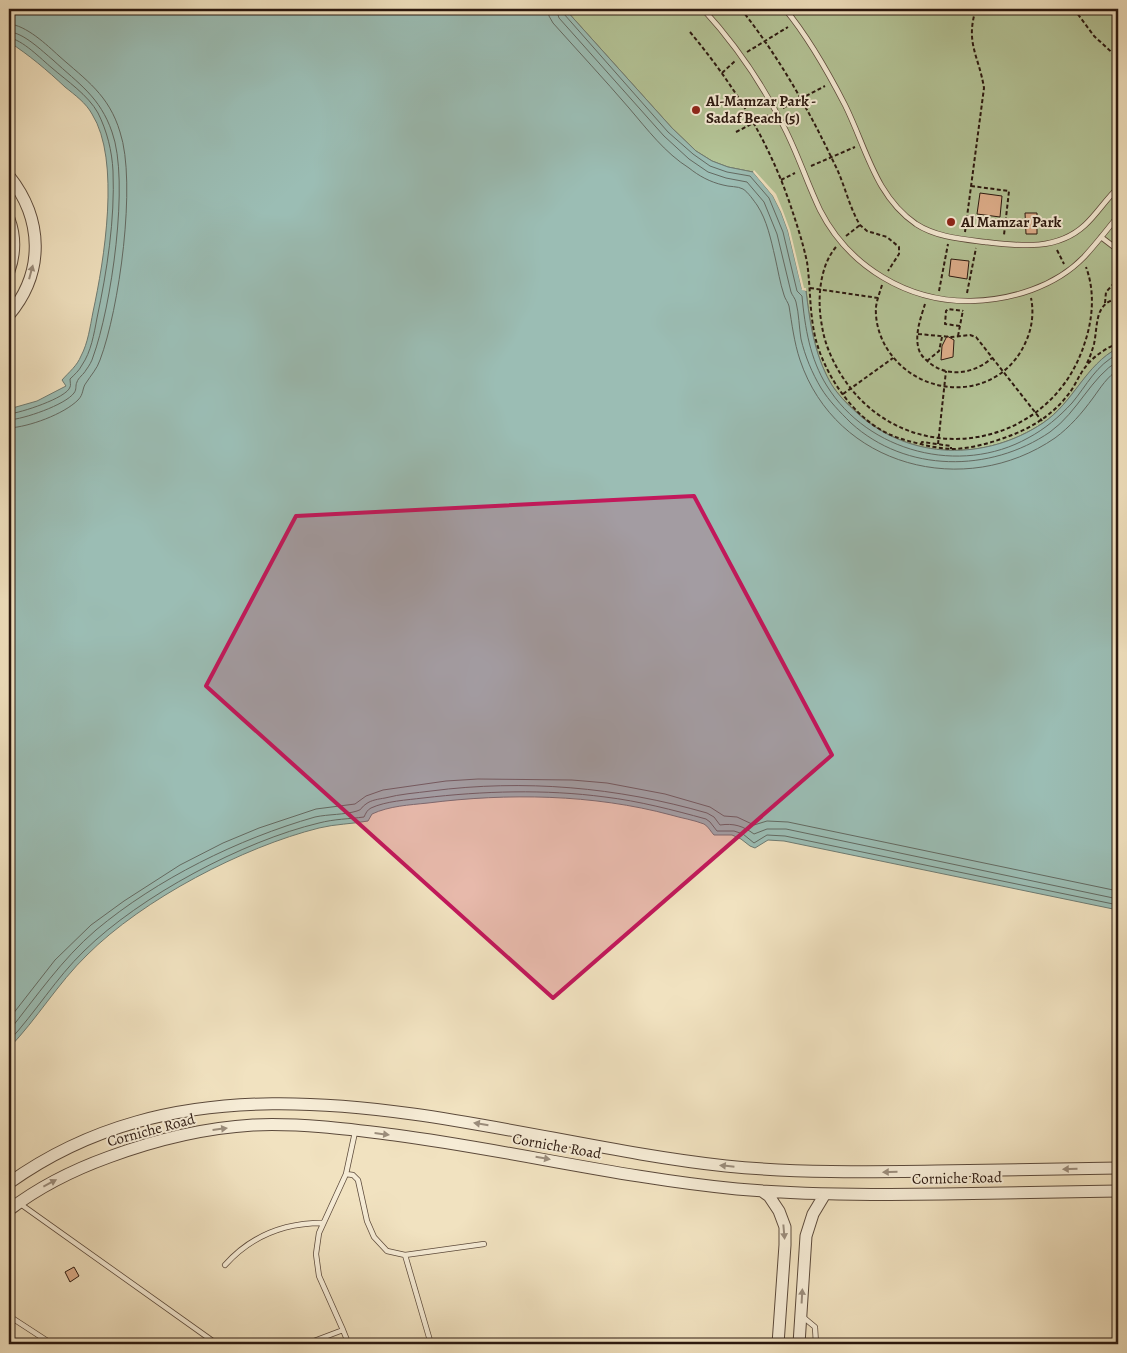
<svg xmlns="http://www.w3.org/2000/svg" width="1127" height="1353" font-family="Alegreya,serif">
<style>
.green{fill:#b4c497;stroke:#706e53}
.water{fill:#9bbdb4;stroke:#6e7b72}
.pier{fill:#f1e2c0}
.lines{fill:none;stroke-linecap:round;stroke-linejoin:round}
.shore{stroke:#636a62;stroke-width:1}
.building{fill:#dfaf8c;stroke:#2b180f}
.service-casing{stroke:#5c4a3b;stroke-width:6}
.tertiary-casing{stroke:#5c4a3b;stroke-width:13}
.path{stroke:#2b180f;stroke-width:2;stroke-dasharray:4 2.5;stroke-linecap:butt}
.service{stroke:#f6ecd6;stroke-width:4.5}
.tertiary{stroke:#f6ecd6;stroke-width:11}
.oneway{fill:#9b8d7c}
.marked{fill:#c2185b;fill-opacity:0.2;stroke:#c2185b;stroke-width:4;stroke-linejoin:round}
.poi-dot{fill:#8f2418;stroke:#f6ecd6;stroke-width:2}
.labels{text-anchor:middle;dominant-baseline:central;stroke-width:4;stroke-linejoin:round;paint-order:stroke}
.poi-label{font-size:15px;font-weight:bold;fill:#2b180f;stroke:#f6ecd6;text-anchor:start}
.street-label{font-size:15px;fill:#2b180f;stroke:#f6ecd6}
</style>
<rect width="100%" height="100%" fill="#f1e2c0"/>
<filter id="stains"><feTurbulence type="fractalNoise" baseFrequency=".004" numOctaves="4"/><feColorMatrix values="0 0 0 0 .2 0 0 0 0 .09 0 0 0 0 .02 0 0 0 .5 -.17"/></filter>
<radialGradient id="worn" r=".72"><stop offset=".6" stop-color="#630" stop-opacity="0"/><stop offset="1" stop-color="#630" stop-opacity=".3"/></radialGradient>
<!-- green -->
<path class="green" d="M565 9H1118V348C1086 365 1073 403 1043 423 986 461 910 461 858 413 847 404 837 394 830 382 814 353 810 323 806 291L802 290 788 231 781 212 773 196 753 172 728 167 712 161 696 151 672 128Z"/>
<!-- water -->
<path class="water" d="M9 9H565L672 128 696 151 712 161 728 167 753 172 773 196 781 212 788 231 802 289 806 291C810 323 814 353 830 382 837 394 847 404 857 413 910 461 986 461 1043 423 1074 402 1085 365 1118 348V910L784 841 768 840 755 848 750 846 741 839 732 835H714C711 832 708 826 704 824 694 820 681 818 671 815 593 794 507 793 428 803 409 805 389 806 372 814L368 821C352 824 335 824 319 828 243 847 143 899 87 955 58 983 37 1019 9 1048V409L37 401 66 386 62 380C69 372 77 366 81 356 88 343 90 327 93 312 104 261 121 160 92 114 86 103 75 95 65 87 47 70 29 55 9 42Z"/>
<!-- pier -->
<path class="pier" d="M754 170 776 194 783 211 790 230 804 288H806V291L802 290 788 231 781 212 773 196 753 172Z"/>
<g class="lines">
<!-- shore -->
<path class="shore" d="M548 9 549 16 553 23C578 51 604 79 629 108 647 129 665 153 689 168 699 176 710 182 723 185 729 187 738 186 743 189 748 192 754 201 757 205 767 220 771 240 775 257 778 270 780 283 784 295 785 299 788 302 789 306 792 324 794 342 800 360 836 467 965 500 1055 438 1070 427 1082 413 1093 398 1101 387 1107 377 1118 370
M556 9 559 18 664 136 689 159 708 172 726 178 747 182 764 202 777 234 791 292C792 295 795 298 796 302 799 314 799 327 801 339 805 356 812 373 821 388 829 401 840 412 851 423 906 473 990 473 1050 432 1078 412 1091 377 1118 361
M562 9 564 14 668 132 693 154 710 166 727 172 750 176 769 198 783 232 797 291 802 296C805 328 810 359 827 386 868 452 960 476 1028 438 1045 429 1059 417 1072 403 1087 385 1096 365 1118 354
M9 24C26 25 47 45 59 56 86 80 109 95 120 132 137 183 119 310 100 360 97 369 91 375 86 383 82 388 84 394 78 400 64 414 29 427 9 428
M9 32C23 32 42 51 53 60 79 84 100 97 112 132 130 181 111 308 93 357 92 361 89 366 86 370 84 374 78 378 77 382 75 386 77 389 74 393 65 405 24 419 9 420
M9 38C22 39 41 59 52 68 67 81 88 95 98 113 107 131 112 151 113 171 115 220 107 271 97 318 94 334 91 352 82 365 79 371 74 375 70 379 70 381 71 386 70 387 67 398 20 413 9 414
M9 1019 55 960 91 925 124 901 180 865 223 843 259 828 316 809 355 804 366 796 383 790 446 781 478 779 572 780 607 783 665 794 710 807 724 816 737 817 754 825 767 821 788 822 1118 891
M9 1031C36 997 62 959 96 930 157 879 238 839 315 817 329 814 344 815 357 811 362 810 362 806 366 804 371 800 379 799 385 798 400 794 416 793 431 791 524 779 617 787 707 813L714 817 720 825C734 823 743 826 754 834L767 829H786L1118 899
M9 1041C36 1012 56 978 84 951 140 896 243 841 319 823 334 819 349 819 364 817 366 813 367 810 371 808 386 801 407 800 423 798 483 791 545 789 605 797 639 801 673 810 706 819L710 822 717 831H734L743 834 754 843 767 835 785 836 1118 905"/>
</g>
<!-- building -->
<path class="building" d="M980 193 1002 196 1000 217 977 214Z
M1025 213H1037V234H1026Z
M951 259 969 261 967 279 949 276Z
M947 336 954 340 953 357 941 360 942 346Z
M74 1267 79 1276 70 1282 65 1272Z"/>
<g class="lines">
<defs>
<path id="service" d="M703 9C736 45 762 83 784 127 798 154 807 183 820 210 849 267 908 302 971 301 1011 300 1055 287 1084 257 1096 244 1107 230 1118 216
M785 9C809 38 828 72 845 105 866 147 875 196 916 224 936 237 961 239 985 242 1020 246 1057 251 1085 225 1097 214 1106 199 1118 188
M1101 237 1118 250
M346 1174 353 1175 358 1180 367 1221 374 1237 387 1251 405 1255 484 1244
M19 1203 217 1344
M405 1255 431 1344
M225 1265C251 1236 283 1223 322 1223
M9 1316 52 1344
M803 1317 815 1327 816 1344
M306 1344 343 1330
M346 1344 347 1340 343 1330 319 1276 316 1254 319 1233 346 1174 355 1132"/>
<path id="tertiary" d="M9 176C43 219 45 272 9 315
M9 219C15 235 15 254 9 271
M9 1183C223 1030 492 1141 726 1166 796 1173 866 1172 936 1171 997 1170 1058 1169 1118 1168
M762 1191 769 1196 779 1211 785 1227V1245L778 1344
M9 1210C39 1187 73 1170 109 1157 155 1140 203 1128 253 1125 301 1123 347 1129 395 1135 509 1150 622 1178 737 1189 805 1195 874 1195 942 1194 1001 1193 1059 1192 1118 1191
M799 1344 806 1236 813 1214 825 1194"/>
</defs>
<!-- service casing -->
<use href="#service" class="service-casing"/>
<!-- tertiary casing -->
<use href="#tertiary" class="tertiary-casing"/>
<!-- path -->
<path class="path" d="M741 9C779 57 809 110 835 165 845 185 849 207 860 225L867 231 887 237 899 247V254L888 271
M1074 9 1094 36 1118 58
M690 32C734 85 769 141 791 207 797 225 803 243 807 262 811 289 809 317 817 344 828 380 856 420 891 435 902 440 913 442 924 445 934 447 944 449 954 449 974 448 994 442 1012 435 1033 427 1053 414 1067 396 1075 387 1079 374 1087 365 1095 355 1107 348 1118 343
M747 52 788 27
M722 73 735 61
M783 108 825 86
M736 132 769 115
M811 166 855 147
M781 180 795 173
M971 186 1009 191 1004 235
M965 232 984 88C979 56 965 43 976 9
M846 236 860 225
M836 247C819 267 817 301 822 326 825 346 834 365 846 382 911 474 1052 450 1085 342 1093 318 1095 291 1086 267
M1057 250 1064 264
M882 285C880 292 877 299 876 307 875 320 879 335 886 347 919 402 1002 402 1027 339 1032 327 1034 312 1031 298
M810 288 878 298
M939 291 948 244
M967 293 976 248
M1105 303 1106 292 1118 279
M925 304C921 317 914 335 919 350 921 356 926 360 931 364 950 378 975 373 992 358
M960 326 945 324 946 311 948 309 963 311
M918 334 951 337 970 335 976 337 1042 421
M958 336 963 310
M927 361 939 351 942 337
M1087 363C1090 357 1092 351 1094 344 1098 326 1094 302 1118 299
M843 394 893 358
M921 444 922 442 951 446V449
M938 444 946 371"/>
<!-- service -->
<use href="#service" class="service"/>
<!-- tertiary -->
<use href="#tertiary" class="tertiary"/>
</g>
<!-- one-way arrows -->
<defs><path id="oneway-solid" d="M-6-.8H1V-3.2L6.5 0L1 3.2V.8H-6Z" transform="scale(1.25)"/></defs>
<g class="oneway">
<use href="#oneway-solid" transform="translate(31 272) rotate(-75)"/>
<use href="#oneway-solid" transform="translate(481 1124) rotate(-171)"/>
<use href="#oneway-solid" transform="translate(220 1129) rotate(-7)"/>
<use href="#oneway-solid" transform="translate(382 1134) rotate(7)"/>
<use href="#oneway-solid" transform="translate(543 1158) rotate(10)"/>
<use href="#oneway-solid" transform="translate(727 1166) rotate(-174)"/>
<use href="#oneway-solid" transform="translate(1070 1169) rotate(179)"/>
<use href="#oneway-solid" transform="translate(890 1172) rotate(179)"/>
<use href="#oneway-solid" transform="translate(50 1183) rotate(-28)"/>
<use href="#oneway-solid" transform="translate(784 1232) rotate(85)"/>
<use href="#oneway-solid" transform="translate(802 1296) rotate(-87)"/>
</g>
<!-- marked area -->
<path class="marked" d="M694 496 832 755 553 998 206 686 296 516Z"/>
<!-- markers -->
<g class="poi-dot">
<circle cx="696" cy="110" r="5"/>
<circle cx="951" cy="222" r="5"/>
</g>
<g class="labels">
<!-- poi labels -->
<g class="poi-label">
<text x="706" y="101">Al-Mamzar Park -<tspan x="706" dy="17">Sadaf Beach (5)</tspan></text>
<text x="961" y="222">Al Mamzar Park</text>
</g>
<!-- street labels -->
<g class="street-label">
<text transform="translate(151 1130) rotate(-15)">Corniche Road</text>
<text transform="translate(557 1146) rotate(10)">Corniche Road</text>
<text transform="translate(957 1178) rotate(-1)">Corniche Road</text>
</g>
</g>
<!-- margin -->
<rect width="1127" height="1353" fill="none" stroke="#f1e2c0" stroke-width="30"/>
<rect x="10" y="10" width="1107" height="1333" fill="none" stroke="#2b180f" stroke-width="2.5"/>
<rect x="15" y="15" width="1097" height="1323" fill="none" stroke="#2b180f"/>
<rect width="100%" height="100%" filter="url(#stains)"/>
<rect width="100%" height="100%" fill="url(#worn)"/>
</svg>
